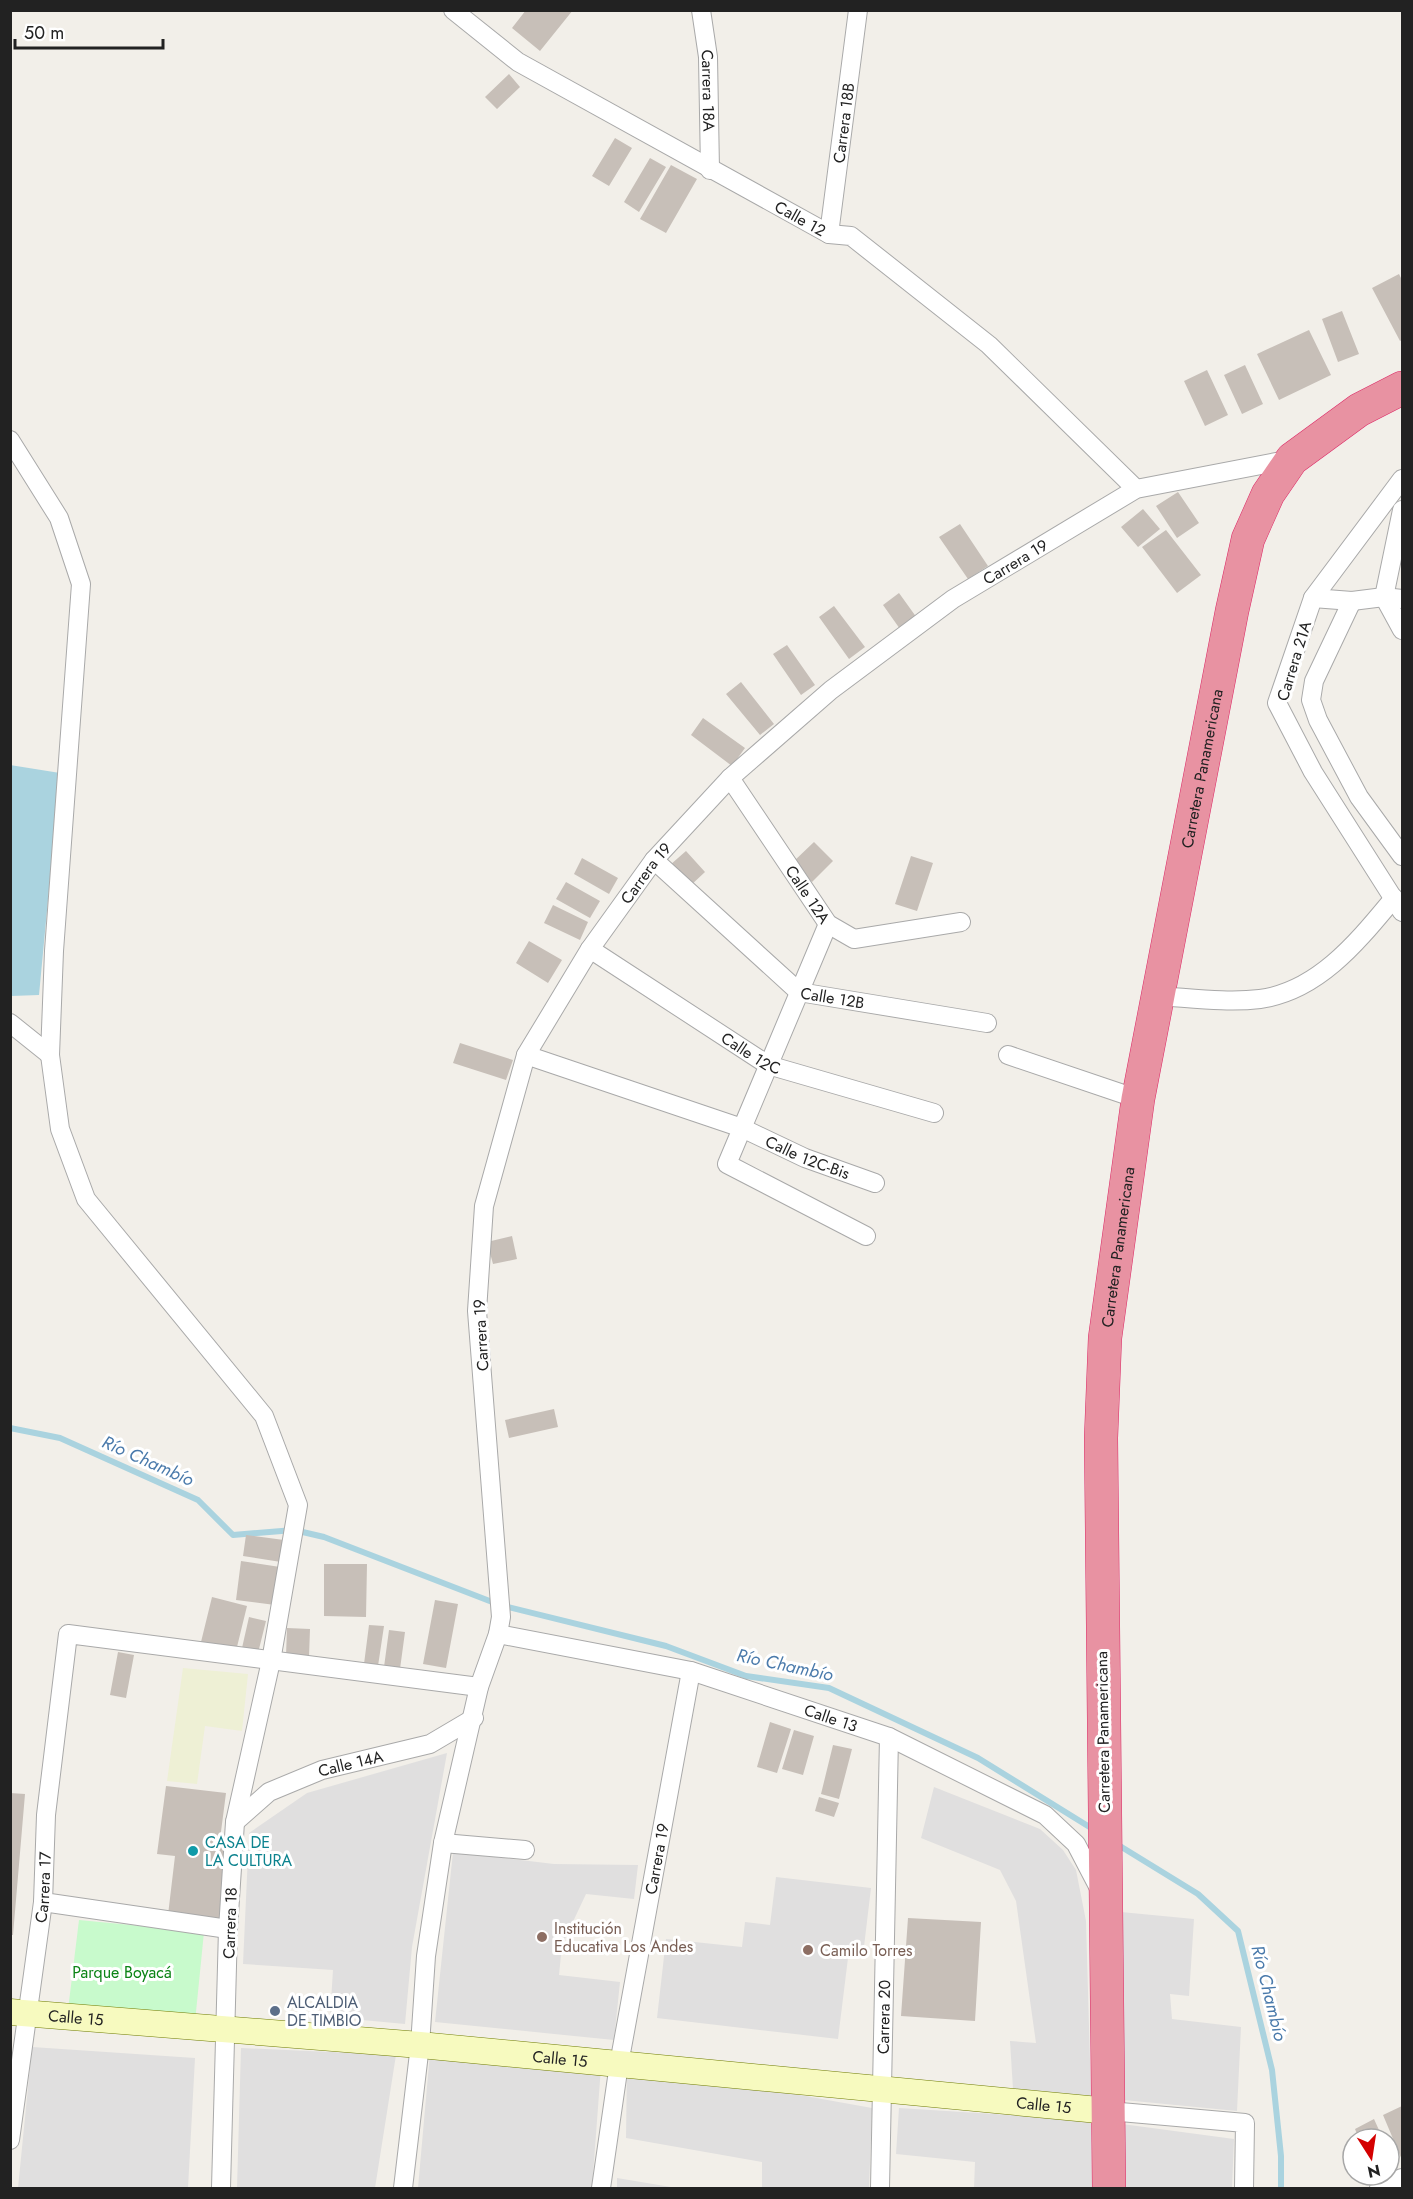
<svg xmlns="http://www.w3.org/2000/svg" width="1413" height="2199" font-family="Jost,sans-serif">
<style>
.residential{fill:#e0dfdf}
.farmland{fill:#eef0d5}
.park{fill:#c8facc}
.water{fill:#aad3df}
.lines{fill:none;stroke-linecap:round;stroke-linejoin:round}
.stream{stroke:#aad3df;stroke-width:6}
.building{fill:#c7bfb8}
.street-casing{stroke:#a9a9a9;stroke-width:20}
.secondary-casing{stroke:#707d05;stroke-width:27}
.highway-casing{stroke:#dc2a67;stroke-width:34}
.street{stroke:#fff;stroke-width:18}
.secondary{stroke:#f7fabf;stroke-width:26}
.highway{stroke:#e892a2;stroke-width:33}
.culture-dot{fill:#0f9aa8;stroke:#fff;stroke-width:2}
.education-dot{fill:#8d6e63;stroke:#fff;stroke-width:2}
.service-dot{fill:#5c6f8a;stroke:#fff;stroke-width:2}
.labels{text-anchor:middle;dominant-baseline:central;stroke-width:6;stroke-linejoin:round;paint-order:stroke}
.street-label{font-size:16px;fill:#222;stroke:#fff}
.culture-label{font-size:16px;fill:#0d838f;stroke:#fff;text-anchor:start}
.education-label{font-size:16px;fill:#785e54;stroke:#fff;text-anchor:start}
.park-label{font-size:16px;fill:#0c8416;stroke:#fff}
.service-label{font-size:16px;fill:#4e5e75;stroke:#fff;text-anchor:start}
.water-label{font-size:18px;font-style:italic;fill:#4a7aab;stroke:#fff}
</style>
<rect width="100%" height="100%" fill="#f2efe9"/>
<!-- residential -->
<path class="residential" d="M447 1753 412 1947 405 2024 330 2017 333 1970 243 1964 249 1833 307 1793Z
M934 1787 1040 1829 1063 1850 1076 1870 1086 1921 1091 2096 1013 2089 1010 2041 1036 2043 1016 1901 1000 1870 921 1838Z
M453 1852 554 1864 638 1865 634 1899 586 1894 562 1945 559 1975 620 1982 614 2040 435 2022Z
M776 1877 871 1888 863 1955 848 1958 838 2039 657 2018 666 1939 742 1947 745 1922 770 1925Z
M1121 1912 1194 1919 1189 1996 1170 1994 1172 2019 1241 2027 1237 2111 1124 2100Z
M32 2047 195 2058 188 2188H18Z
M241 2048 396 2055 375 2188H237Z
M430 2053 601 2067 592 2188H418Z
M627 2064 872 2108 869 2188H762V2162L626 2138Z
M899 2108 1091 2120 1092 2188H974L975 2162 896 2154Z
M1122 2124 1234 2139 1232 2188H1122Z
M617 2178 677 2188H617Z"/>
<!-- farmland -->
<path class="farmland" d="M183 1668 248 1674 242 1731 205 1726 197 1784 167 1781Z"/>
<!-- park -->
<path class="park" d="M79 1920 204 1932 195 2022 67 2018Z"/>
<!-- water -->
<path class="water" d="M10 765 60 773 39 995 11 996Z"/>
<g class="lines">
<!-- stream -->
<path class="stream" d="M10 1428 60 1438 198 1500 233 1535 294 1530 324 1537 500 1605 666 1646 746 1676 829 1688 978 1758 1096 1831
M1115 1843 1198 1894 1238 1931 1272 2070 1281 2156V2188"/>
</g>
<!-- building -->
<path class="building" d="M526 10H573L540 51 512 28Z
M509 74 520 87 497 109 485 97Z
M615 138 632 148 609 186 592 176Z
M650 158 666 167 639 212 624 202Z
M671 165 697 179 666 233 640 219Z
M1399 274 1402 280V340L1400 341 1372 288Z
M1342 311 1359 354 1338 362 1322 319Z
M1309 330 1331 375 1279 400 1257 354Z
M1245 365 1263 404 1242 414 1224 375Z
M1207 370 1228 415 1205 426 1184 381Z
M1178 492 1199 523 1177 538 1156 506Z
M1143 509 1160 529 1138 547 1121 527Z
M960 524 988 566 968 579 939 537Z
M1166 530 1201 575 1177 593 1142 547Z
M899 593 917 618 900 629 883 605Z
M834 606 865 647 849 659 819 617Z
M787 645 815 685 801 695 773 654Z
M741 682 774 724 760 735 726 694Z
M703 718 745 748 732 766 691 735Z
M814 842 833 861 812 882 793 862Z
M686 851 705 872 689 887 670 865Z
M911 856 933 863 917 911 895 904Z
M582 858 618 878 609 894 574 874Z
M566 882 600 901 590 918 556 899Z
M553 905 588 922 580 940 544 923Z
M529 941 562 960 548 983 516 963Z
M460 1043 513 1060 506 1080 453 1063Z
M512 1236 517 1259 493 1264 487 1242Z
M554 1409 558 1427 509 1438 505 1420Z
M246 1535 284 1540 281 1562 243 1556Z
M241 1561 280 1567 275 1605 236 1600Z
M324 1564H367L366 1617 324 1616Z
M212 1597 247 1606 236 1651 201 1642Z
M435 1600 458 1604 446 1668 423 1664Z
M249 1617 266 1621 258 1653 242 1648Z
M369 1625 384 1626 378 1666 364 1664Z
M287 1628 310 1629 309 1657 286 1656Z
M389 1630 405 1632 400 1669 384 1667Z
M118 1652 134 1655 126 1698 110 1695Z
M770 1722 791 1729 777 1773 757 1767Z
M794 1730 814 1736 803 1775 782 1769Z
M833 1745 852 1749 839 1799 821 1794Z
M166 1786 226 1793 219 1847 229 1848 219 1921 168 1915 175 1856 157 1854Z
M10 1793 25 1794 13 1935H10Z
M819 1797 839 1803 834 1817 815 1811Z
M908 1918 981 1922 975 2021 901 2016Z
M1402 2106V2160L1383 2115Z
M1374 2119 1383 2139H1359L1355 2129Z
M1389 2151 1396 2166 1389 2169Z"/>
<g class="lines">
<defs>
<g id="street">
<path id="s1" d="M453 10 518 62 829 234 851 236 989 345 1136 489"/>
<path id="s2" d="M701 10 708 57 710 170"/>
<path id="s3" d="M829 234 858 10"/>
<path d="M10 440 59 518 81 584 54 951 50 1055 60 1129 86 1199 264 1416 298 1505 271 1661 235 1822 228 1929 221 2188"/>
<path d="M1402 479 1313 598 1277 703 1313 772 1402 912"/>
<path d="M1384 597 1402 510"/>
<path d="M1384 597 1402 630"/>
<path d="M1313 598 1352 601 1384 597 1402 599"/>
<path d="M1352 601 1314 681 1311 700 1318 720 1359 797 1402 856"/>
<path id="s4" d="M730 778 828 924 854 939 961 922"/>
<path id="s5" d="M654 860 799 992 987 1023"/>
<path d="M828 924 727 1164 866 1236"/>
<path id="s6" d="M590 949 768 1065 934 1113"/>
<path d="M1158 996C1191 998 1227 1003 1260 999 1319 991 1359 940 1394 898"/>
<path d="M10 1023 50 1055"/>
<path id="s7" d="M526 1055 742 1128 805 1158 875 1183"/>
<path d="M1008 1055 1138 1099"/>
<path id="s8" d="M498 1634 691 1671 889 1737 1045 1815 1076 1844 1100 1890"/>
<path id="s9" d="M235 1822 269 1792 322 1770 430 1744 474 1718"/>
<path d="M443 1843 525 1850"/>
<path d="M43 1902 228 1929"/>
<path d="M1109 2111 1245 2123 1244 2188"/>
<path id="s10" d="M10 2140 43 1902 46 1815 68 1634 479 1687"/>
<path id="s11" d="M403 2188 420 2045 426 1956 443 1843 479 1687 498 1634 501 1617 477 1311 484 1206 526 1055 590 949 654 860 730 778 831 690 953 599 1136 489 1292 459"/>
<path id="s12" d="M601 2188 619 2064 691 1671"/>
<path id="s13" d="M880 2188 889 1737"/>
<path d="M1379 2188 1402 2178"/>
</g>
<g id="secondary">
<path id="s14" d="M10 2012 420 2045 1109 2111"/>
</g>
<g id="highway">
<path id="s15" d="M1109 2188 1101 1438 1105 1338 1138 1099 1232 611 1248 539 1268 494 1292 459 1359 410 1402 388"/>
</g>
</defs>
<!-- street casing -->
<use href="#street" class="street-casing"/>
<!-- secondary casing -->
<use href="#secondary" class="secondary-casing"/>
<!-- highway casing -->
<use href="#highway" class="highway-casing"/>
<!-- street -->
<use href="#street" class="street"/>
<!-- secondary -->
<use href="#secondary" class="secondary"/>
<!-- highway -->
<use href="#highway" class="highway"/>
</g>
<!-- markers -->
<circle class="culture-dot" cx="193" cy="1851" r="6"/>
<g class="education-dot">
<circle cx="542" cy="1937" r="6"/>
<circle cx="808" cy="1950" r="6"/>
</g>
<circle class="service-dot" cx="275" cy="2011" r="6"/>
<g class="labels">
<!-- street labels -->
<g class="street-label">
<text stroke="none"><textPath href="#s2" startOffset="81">Carrera 18A</textPath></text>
<text stroke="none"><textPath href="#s3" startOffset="112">Carrera 18B</textPath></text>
<text stroke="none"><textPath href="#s1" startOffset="406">Calle 12</textPath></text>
<text stroke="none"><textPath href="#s11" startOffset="1854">Carrera 19</textPath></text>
<text transform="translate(1294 661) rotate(-73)">Carrera 21A</text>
<text stroke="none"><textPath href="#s15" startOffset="1428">Carretera Panamericana</textPath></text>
<text stroke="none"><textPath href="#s11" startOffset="1368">Carrera 19</textPath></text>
<text stroke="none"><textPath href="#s4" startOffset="140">Calle 12A</textPath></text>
<text stroke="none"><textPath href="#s5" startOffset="230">Calle 12B</textPath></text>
<text stroke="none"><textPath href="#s6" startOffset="192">Calle 12C</textPath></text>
<text stroke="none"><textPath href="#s7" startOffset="300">Calle 12C-Bis</textPath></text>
<text stroke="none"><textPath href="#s15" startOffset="942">Carretera Panamericana</textPath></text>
<text transform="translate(481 1335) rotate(-93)">Carrera 19</text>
<text stroke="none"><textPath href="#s8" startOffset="344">Calle 13</textPath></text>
<text transform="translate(1103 1732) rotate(-91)">Carretera Panamericana</text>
<text stroke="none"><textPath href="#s9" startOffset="132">Calle 14A</textPath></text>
<text stroke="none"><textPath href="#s12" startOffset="334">Carrera 19</textPath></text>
<text stroke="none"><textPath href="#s10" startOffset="255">Carrera 17</textPath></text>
<text transform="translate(230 1923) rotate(-88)">Carrera 18</text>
<text stroke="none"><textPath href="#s13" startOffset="171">Carrera 20</textPath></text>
<text stroke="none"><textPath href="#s14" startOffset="66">Calle 15</textPath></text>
<text stroke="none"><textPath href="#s14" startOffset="552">Calle 15</textPath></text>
<text stroke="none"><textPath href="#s14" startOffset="1038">Calle 15</textPath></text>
</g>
<!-- culture labels -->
<g class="culture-label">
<text x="205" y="1842">CASA DE<tspan x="205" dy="18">LA CULTURA</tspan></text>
</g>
<!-- education labels -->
<g class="education-label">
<text x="554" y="1928">Institución<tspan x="554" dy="18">Educativa Los Andes</tspan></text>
<text x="820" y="1950">Camilo Torres</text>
</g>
<!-- park labels -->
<g class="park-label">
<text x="122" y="1972">Parque Boyacá</text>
</g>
<!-- service labels -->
<g class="service-label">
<text x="287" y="2002">ALCALDIA<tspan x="287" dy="18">DE TIMBIO</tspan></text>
</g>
<!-- water labels -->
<g class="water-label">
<text transform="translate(148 1461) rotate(24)">Río Chambío</text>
<text transform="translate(785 1665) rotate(12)">Río Chambío</text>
<text transform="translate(1269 1993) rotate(76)">Río Chambío</text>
</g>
</g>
<!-- border -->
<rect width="1413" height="2199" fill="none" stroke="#222222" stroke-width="24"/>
<!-- north arrow -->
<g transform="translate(1371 2157) rotate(168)"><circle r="28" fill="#ffffff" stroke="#a7a7a7" stroke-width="1.5"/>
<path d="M0-4.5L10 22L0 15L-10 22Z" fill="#d40000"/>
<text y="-9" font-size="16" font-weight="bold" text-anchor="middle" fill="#222222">N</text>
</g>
<!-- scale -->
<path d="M15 39v9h148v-9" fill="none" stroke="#222222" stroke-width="3"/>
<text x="24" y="39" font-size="18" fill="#222222" stroke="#ffffff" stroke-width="4.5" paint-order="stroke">50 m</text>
</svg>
